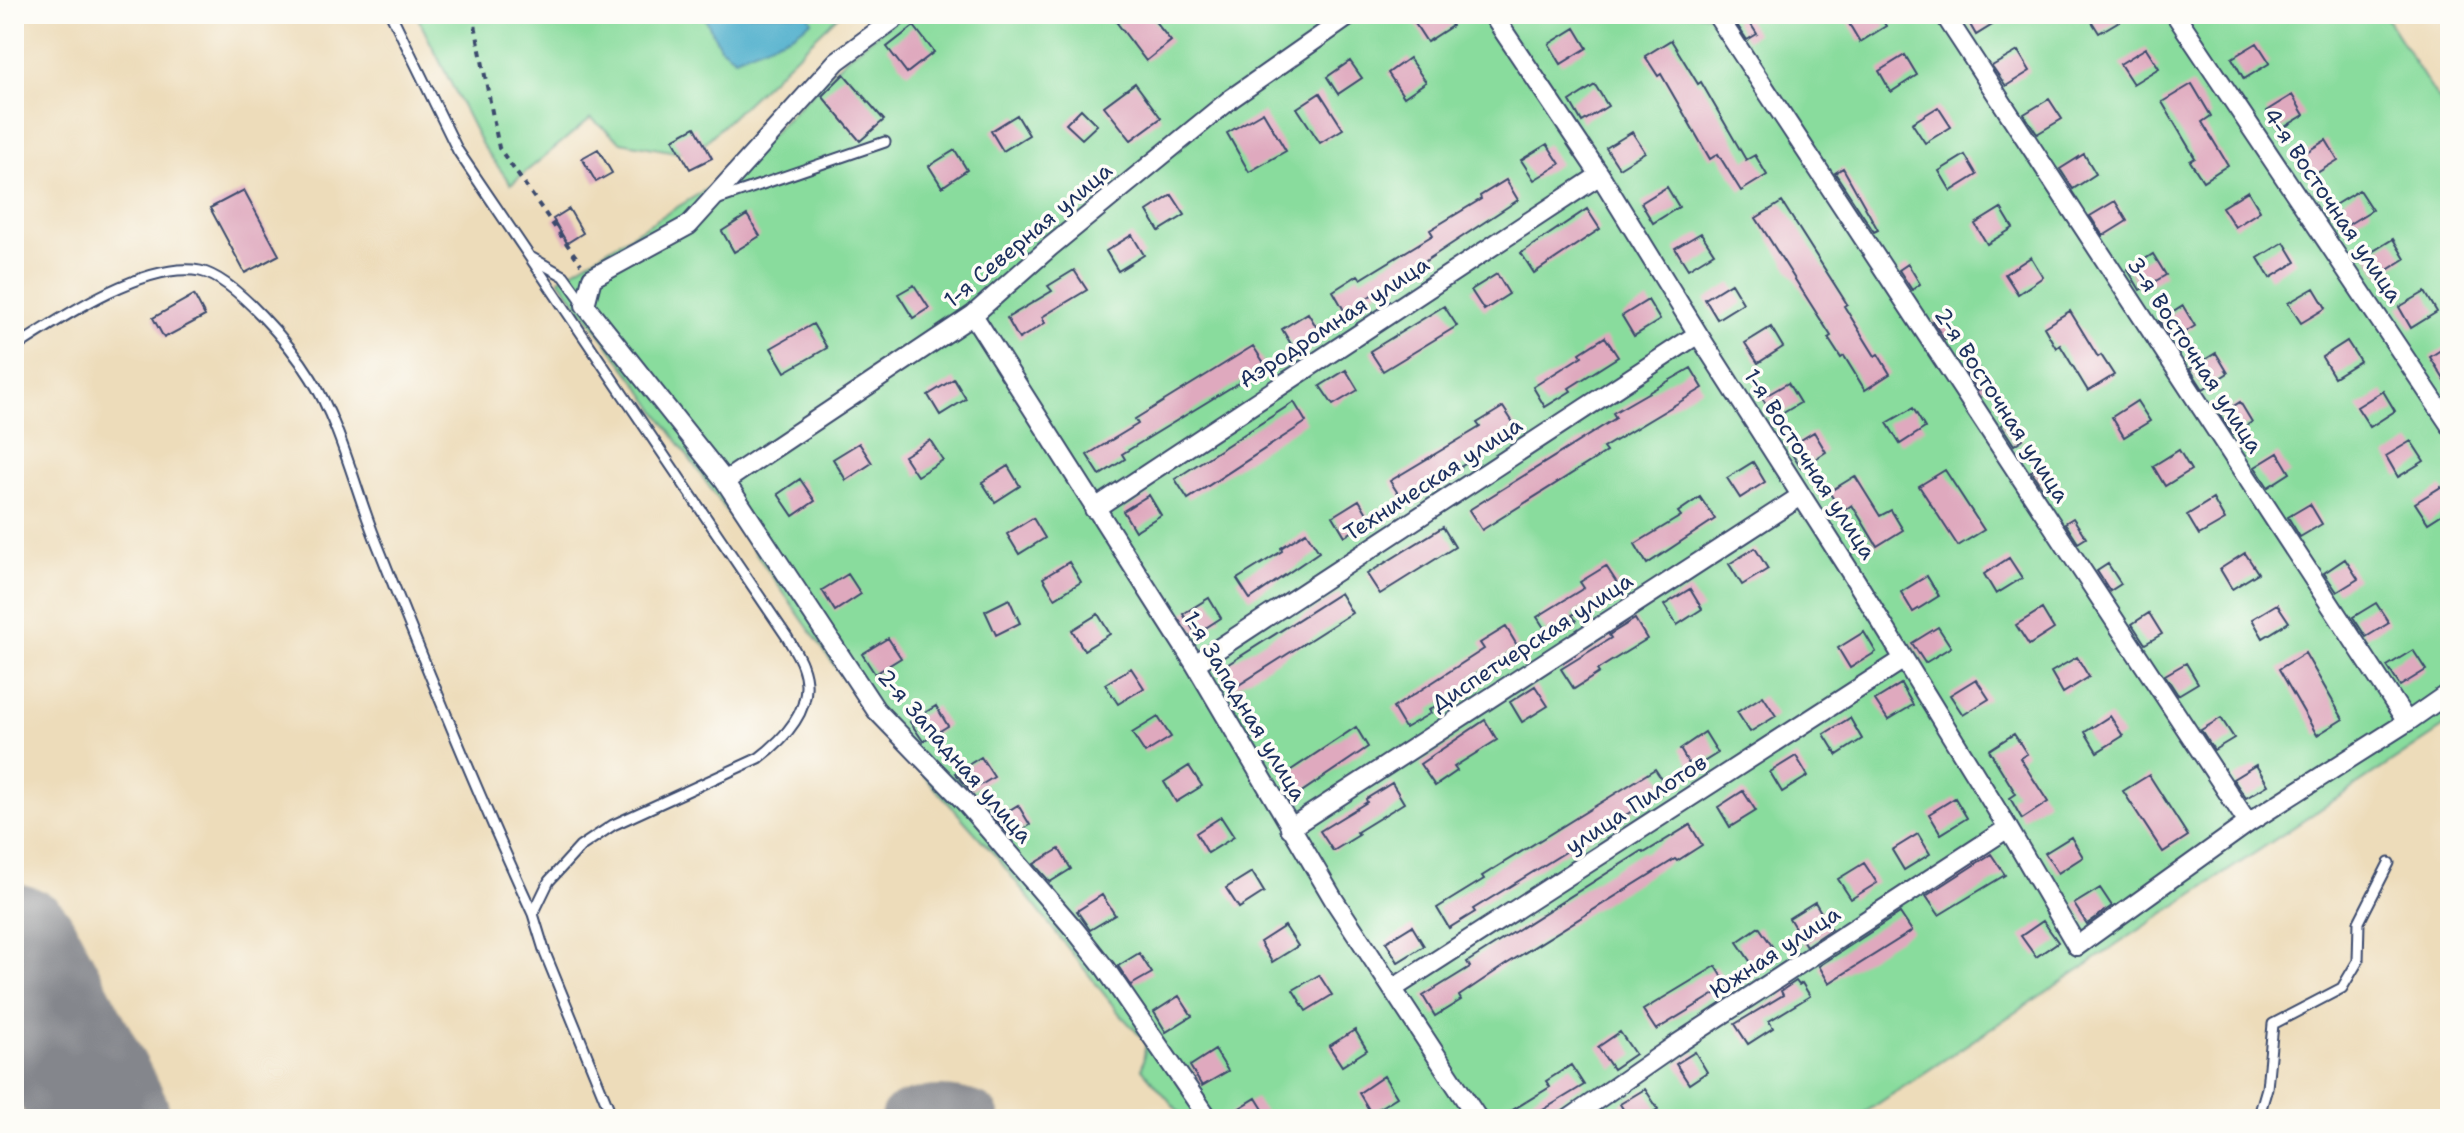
<svg xmlns="http://www.w3.org/2000/svg" width="2464" height="1133" font-family="'Shantell Sans',sans-serif">
<style>
.green{fill:#89dc9d;stroke:#52867e;stroke-width:2}
.water{fill:#4dafcc;stroke:#346f95;stroke-width:2}
.lines{fill:none;stroke-linecap:round;stroke-linejoin:round}
.taxiway{stroke:#84868c;stroke-width:54}
.runway{stroke:#84868c;stroke-width:134}
.building{fill:#dfa9be}
.service-casing{stroke:#3a496c;stroke-width:13}
.minor-casing{stroke:#3a496c;stroke-width:22}
.path{stroke:#3a496c;stroke-width:4;stroke-dasharray:6 6;stroke-linecap:butt}
.service{stroke:#fff;stroke-width:9}
.minor{stroke:#fff;stroke-width:18}
.labels{text-anchor:middle;dominant-baseline:central;stroke-width:7;stroke-linejoin:round;paint-order:stroke}
.street-label{font-size:22px;fill:#1b2f5e;stroke:#fdfcf7}
</style>
<rect width="100%" height="100%" fill="#fdfcf7"/>
<filter id="ink" filterUnits="userSpaceOnUse"><feTurbulence type="fractalNoise" baseFrequency=".0125" numOctaves="2"/><feDisplacementMap in="SourceGraphic" scale="16" xChannelSelector="R" yChannelSelector="G"/><feConvolveMatrix kernelMatrix="1 2 1 2 8 2 1 2 1" color-interpolation-filters="sRGB"/></filter>
<filter id="wash" filterUnits="userSpaceOnUse"><feTurbulence type="fractalNoise" baseFrequency=".006" numOctaves="4" result="noise"/><feDisplacementMap in="SourceGraphic" scale="32" xChannelSelector="R" yChannelSelector="G"/><feGaussianBlur stdDeviation="1.8" result="paint"/><feColorMatrix in="noise" values="0 0 0 0 0 0 0 0 0 0 0 0 0 0 0 0 0 1.4 0 .05"/><feComposite in="paint" operator="in"/></filter>
<g filter="url(#wash)">
<rect width="100%" height="100%" fill="#eddcba"/>
<!-- green -->
<path class="green" d="M416 14H840L692 155 621 142 591 118 511 184 482 145Z
M903 14H2384L2450 118V723L1855 1119H1185L1142 1069 1146 1042 1119 1013 995 855 867 712 636 382 559 279 735 172 846 58Z"/>
<!-- water -->
<path class="water" d="M703 14H808L812 21 794 34 735 58 720 47Z"/>
<g class="lines">
<!-- taxiway -->
<path class="taxiway" d="M907 1119C929 1111 951 1111 973 1119"/>
<!-- runway -->
<path class="runway" d="M14 951 103 1119"/>
</g>
<g id="blocks">
<!-- building -->
<path class="building" d="M1128 14H1149L1171 41 1146 61 1117 23Z
M1427 14H1445L1452 26 1427 42 1414 22Z
M1744 14 1757 34 1747 40 1734 20Z
M1861 14H1878L1886 26 1860 42 1848 22Z
M1964 14H2010L1976 35Z
M2087 14H2131L2099 33Z
M914 26 934 52 907 73 887 47Z
M1575 28 1587 48 1561 64 1549 44Z
M1671 40 1698 84 1701 82 1746 160 1755 155 1767 175 1741 191 1718 154 1710 159 1661 74 1658 76 1645 56Z
M2257 43 2270 63 2244 79 2232 58Z
M2146 48 2159 68 2133 84 2120 64Z
M2018 51 2030 71 2006 86 1992 66Z
M1905 55 1917 75 1891 92 1879 71Z
M1409 58 1426 82 1404 97 1388 73Z
M1350 61 1362 78 1338 94 1327 77Z
M844 74 884 120 860 141 822 96Z
M1135 83 1161 118 1131 140 1104 106Z
M2192 84 2211 116 2202 122 2228 165 2203 181 2190 161 2195 158 2162 102Z
M1595 85 1608 106 1582 122 1570 101Z
M1320 93 1343 129 1320 143 1297 108Z
M2292 95 2304 115 2278 131 2266 111Z
M2049 99 2062 119 2037 134 2024 114Z
M1938 107 1951 127 1925 143 1912 123Z
M1081 109 1097 125 1082 139 1066 124Z
M1263 112 1286 151 1249 172 1227 133Z
M1017 115 1029 135 1003 151 991 131Z
M695 127 712 158 690 169 673 139Z
M1632 132 1645 152 1619 168 1606 148Z
M2326 140 2338 160 2312 176 2300 156Z
M1547 144 1560 164 1534 180 1521 160Z
M598 149 612 173 596 182 582 158Z
M955 150 967 170 942 187 929 166Z
M2084 154 2096 174 2073 189 2060 169Z
M1965 155 1977 175 1951 191 1939 171Z
M1843 168 1878 230 1874 232 1835 173Z
M1506 180 1518 200 1421 264 1423 268 1398 284 1395 280 1345 312 1333 291 1358 275 1361 279 1433 235 1430 230 1481 199 1480 196Z
M1667 187 1679 207 1653 223 1641 203Z
M244 190 279 255 245 273 210 208Z
M2359 190 2372 210 2346 226 2333 206Z
M2248 191 2260 211 2235 227 2222 207Z
M1172 195 1185 215 1159 231 1147 211Z
M2115 201 2127 221 2103 236 2090 216Z
M1782 202 1847 304 1844 306 1875 356 1878 354 1890 374 1865 390 1844 356 1841 358 1828 338 1831 336 1756 218Z
M2001 208 2013 228 1987 244 1975 224Z
M569 209 583 233 567 243 553 219Z
M1587 209 1600 229 1534 273 1521 253Z
M747 215 760 236 734 252 722 231Z
M1701 233 1714 253 1688 269 1675 248Z
M1132 235 1144 255 1118 271 1106 251Z
M2393 239 2405 259 2379 275 2367 255Z
M2284 242 2296 262 2270 278 2258 258Z
M2153 254 2166 275 2140 290 2128 270Z
M2031 257 2043 277 2018 294 2005 274Z
M1908 264 1920 284 1912 290 1899 270Z
M1074 270 1087 290 1042 317 1045 323 1019 339 1007 318 1052 291 1048 286Z
M1497 274 1509 294 1484 310 1471 290Z
M1731 283 1743 303 1717 319 1705 299Z
M914 285 929 308 913 318 898 294Z
M2314 288 2326 308 2301 323 2288 303Z
M2425 292 2437 312 2411 328 2399 307Z
M194 295 205 316 164 338 153 318Z
M1648 300 1660 320 1634 336 1622 316Z
M1444 306 1457 326 1383 371 1370 351Z
M2183 306 2195 326 2172 340 2159 321Z
M2070 311 2098 357 2101 355 2114 375 2088 391 2060 345 2056 348 2044 327Z
M1308 313 1320 333 1294 349 1282 329Z
M1943 314 1955 334 1945 340 1932 321Z
M813 324 827 348 785 372 771 348Z
M1771 327 1783 347 1758 363 1745 343Z
M1605 337 1618 357 1569 388 1571 391 1545 407 1533 387 1582 356 1580 353Z
M2347 341 2360 361 2334 377 2322 357Z
M2450 344V389L2430 357Z
M1253 346 1266 366 1122 454 1125 459 1100 475 1087 455 1138 424 1135 419Z
M2216 353 2228 373 2203 389 2190 369Z
M1976 364 1988 385 1978 391 1965 371Z
M1691 368 1703 388 1603 448 1606 452 1482 530 1469 510 1616 418 1613 413Z
M1346 370 1358 390 1333 405 1320 386Z
M954 379 966 399 940 415 928 395Z
M1788 383 1800 403 1775 418 1762 398Z
M2383 391 2395 411 2370 427 2357 407Z
M2137 401 2150 421 2124 437 2112 417Z
M1294 402 1306 422 1188 499 1175 479Z
M2240 402 2252 422 2233 434 2220 415Z
M1503 407 1516 427 1468 457 1470 461 1403 501 1390 481 1480 427 1477 423Z
M1913 408 1925 428 1900 444 1887 423Z
M2011 419 2023 439 2014 445 2001 425Z
M1814 432 1826 452 1801 468 1788 448Z
M930 440 943 460 917 476 904 456Z
M2411 441 2424 461 2398 477 2386 456Z
M859 443 872 463 846 480 833 459Z
M2179 450 2191 470 2165 486 2153 466Z
M2278 453 2290 473 2268 487 2255 467Z
M1753 462 1765 482 1740 498 1727 478Z
M2040 465 2053 486 2044 491 2031 471Z
M1008 466 1020 486 995 502 982 482Z
M1945 470 1984 530 1958 546 1919 486Z
M1855 476 1880 516 1891 510 1903 530 1877 546 1852 505 1842 512 1829 492Z
M800 479 815 501 793 516 778 494Z
M2441 487 2450 502V509L2428 523 2415 503Z
M1149 495 1161 515 1135 531 1123 511Z
M1700 497 1715 519 1647 564 1635 544 1681 516 1678 512Z
M2213 499 2225 520 2199 535 2187 515Z
M1359 500 1371 520 1345 536 1333 516Z
M2310 504 2322 524 2300 537 2288 517Z
M1033 518 1045 538 1019 554 1007 534Z
M2073 518 2086 538 2078 543 2065 523Z
M1443 527 1455 547 1380 594 1367 574Z
M1306 532 1319 552 1250 599 1237 579 1282 551 1281 548Z
M1755 548 1768 569 1742 585 1729 564Z
M2245 553 2258 573 2232 589 2220 569Z
M2009 558 2022 578 1996 594 1984 574Z
M2345 559 2358 579 2337 592 2324 573Z
M1069 562 1081 582 1055 598 1043 578Z
M2108 564 2121 584 2110 591 2097 571Z
M1606 566 1619 586 1572 615 1576 621 1550 637 1537 617 1584 588 1580 582Z
M848 574 861 594 835 611 822 590Z
M1927 576 1939 596 1913 612 1901 592Z
M1690 589 1702 609 1677 625 1664 605Z
M1340 593 1352 613 1234 688 1222 668Z
M1209 598 1221 618 1196 634 1183 614Z
M1009 599 1020 623 996 635 985 611Z
M2376 603 2389 623 2366 637 2353 617Z
M2277 604 2289 622 2263 638 2252 619Z
M2042 609 2054 629 2029 645 2016 625Z
M2149 613 2162 634 2145 644 2132 624Z
M1098 614 1110 634 1084 650 1072 630Z
M1635 619 1647 639 1597 670 1599 673 1574 689 1561 669 1611 638 1609 635Z
M1506 627 1518 647 1471 677 1475 682 1429 710 1431 713 1405 728 1393 708 1484 649 1480 643Z
M1938 627 1951 647 1925 663 1912 643Z
M1864 632 1876 652 1850 668 1838 648Z
M888 638 901 658 875 674 862 654Z
M2413 650 2426 670 2400 686 2387 666Z
M2305 653 2343 719 2317 735 2279 669Z
M2077 657 2089 677 2063 693 2051 672Z
M2186 663 2198 683 2178 695 2165 675Z
M1131 668 1144 688 1118 704 1105 684Z
M1976 679 1989 699 1963 715 1950 695Z
M1901 684 1913 705 1888 720 1875 700Z
M1535 686 1548 706 1522 722 1510 702Z
M1763 696 1776 716 1750 732 1737 712Z
M936 706 948 726 923 741 910 722Z
M2110 716 2123 736 2097 752 2085 732Z
M1158 717 1171 737 1145 753 1132 733Z
M1850 718 1862 739 1837 755 1824 734Z
M2221 718 2234 738 2214 750 2201 730Z
M1485 720 1497 740 1454 767 1457 771 1435 786 1420 764Z
M1356 727 1368 747 1297 795 1285 774Z
M1705 732 1718 753 1692 769 1680 749Z
M2014 734 2027 754 2020 758 2048 802 2022 819 2010 798 2016 794 1989 750Z
M1796 756 1808 776 1782 792 1770 772Z
M981 757 994 777 971 791 955 773Z
M2256 765 2268 785 2246 798 2233 779Z
M1189 766 1202 786 1176 802 1164 782Z
M1655 769 1668 789 1473 909 1475 912 1449 928 1437 908 1484 879 1482 876Z
M2149 775 2188 836 2163 852 2123 791Z
M1392 783 1404 803 1357 832 1359 835 1333 851 1320 831 1367 802 1366 799Z
M1743 791 1756 811 1730 827 1718 807Z
M1955 798 1967 818 1941 834 1929 814Z
M1018 805 1030 825 1011 837 995 819Z
M1221 817 1234 837 1208 853 1196 833Z
M1690 825 1702 845 1677 861 1675 859 1505 965 1459 996 1461 1000 1435 1016 1423 996 1470 967 1467 962 1642 851 1644 853Z
M1918 834 1930 854 1904 870 1892 850Z
M2071 837 2083 857 2058 873 2045 853Z
M1059 849 1071 869 1050 882 1034 864Z
M1991 854 2005 875 1939 915 1926 896Z
M1864 863 1877 883 1851 899 1838 879Z
M1252 872 1264 892 1239 908 1226 888Z
M2100 888 2112 906 2087 924 2074 904Z
M1102 895 1115 915 1090 930 1077 911Z
M1815 902 1831 929 1806 946 1789 918Z
M1900 913 1912 931 1829 983 1819 966Z
M2043 921 2058 942 2036 957 2021 936Z
M1285 926 1298 946 1272 962 1260 942Z
M1412 926 1424 946 1398 962 1386 942Z
M1759 927 1774 949 1752 964 1737 942Z
M1139 953 1152 973 1131 985 1118 966Z
M1716 966 1728 986 1656 1030 1643 1010Z
M1319 975 1332 995 1306 1011 1293 990Z
M1796 981 1799 985 1802 983 1810 996 1769 1021 1773 1028 1748 1044 1735 1024 1783 995 1781 991Z
M1179 996 1192 1016 1166 1032 1154 1012Z
M1355 1030 1367 1050 1342 1066 1329 1046Z
M1620 1032 1635 1054 1613 1069 1598 1047Z
M1215 1050 1228 1071 1202 1086 1190 1066Z
M1695 1052 1707 1072 1689 1084 1676 1064Z
M1571 1065 1584 1085 1538 1113 1542 1119H1498L1550 1087 1546 1081Z
M1384 1076 1397 1097 1371 1113 1359 1093Z
M1645 1089 1658 1109 1642 1119H1629L1620 1104Z
M1256 1098 1269 1119H1222Z"/>
</g>
</g>
<g filter="url(#ink)">
<use href="#blocks" fill-opacity="0" stroke="#3a496c" stroke-width="2"/>
<g class="lines">
<defs>
<path id="service" d="M391 14 458 151 787 637C792 646 799 656 802 665 817 704 788 736 759 758L613 825 580 847 549 881 533 914 545 953 613 1119
M716 200 885 142
M532 258 564 276 585 305
M14 348C59 319 146 260 200 271 235 278 292 347 311 378 341 425 356 493 378 546 427 669 477 793 533 914
M2258 1119 2267 1088 2273 1024 2342 988 2358 961 2359 922 2389 863"/>
<path id="minor" d="M901 14 837 61 689 225 592 278 585 305 725 481 876 710 965 802 1075 930 1105 968 1209 1119
M1492 14 1600 175 1698 334 1856 581 2008 828 2077 946 2248 823 2407 722 2450 692
M1716 14 2248 823
M1944 14 2407 722
M2175 14 2450 425
M973 315 1195 664 1334 900 1478 1119
M725 481 973 315 1050 247 1232 98 1352 14
M1094 509 1600 175
M1195 664 1698 334
M1290 828 1801 496
M1394 988 1904 659
M1569 1119 1677 1044 2008 828"/>
</defs>
<!-- service casing -->
<use href="#service" class="service-casing"/>
<!-- minor casing -->
<use href="#minor" class="minor-casing"/>
<!-- path -->
<path class="path" d="M473 14 499 148 581 264"/>
<!-- service -->
<use href="#service" class="service"/>
<!-- minor -->
<use href="#minor" class="minor"/>
</g>
</g>
<g class="labels">
<!-- street labels -->
<g class="street-label">
<text transform="translate(2333 205) rotate(56)">4-я Восточная улица</text>
<text transform="translate(1028 235) rotate(-40)">1-я Северная улица</text>
<text transform="translate(1334 322) rotate(-33)">Аэродромная улица</text>
<text transform="translate(2195 355) rotate(57)">3-я Восточная улица</text>
<text transform="translate(2002 405) rotate(57)">2-я Восточная улица</text>
<text transform="translate(1810 464) rotate(57)">1-я Восточная улица</text>
<text transform="translate(1433 479) rotate(-33)">Техническая улица</text>
<text transform="translate(1532 642) rotate(-33)">Диспетчерская улица</text>
<text transform="translate(1245 706) rotate(59)">1-я Западная улица</text>
<text transform="translate(955 756) rotate(49)">2-я Западная улица</text>
<text transform="translate(1636 804) rotate(-33)">улица Пилотов</text>
<text transform="translate(1775 952) rotate(-33)">Южная улица</text>
</g>
</g>
<!-- margin -->
<rect width="2464" height="1133" fill="none" stroke="#fdfcf7" stroke-width="48"/>
</svg>
